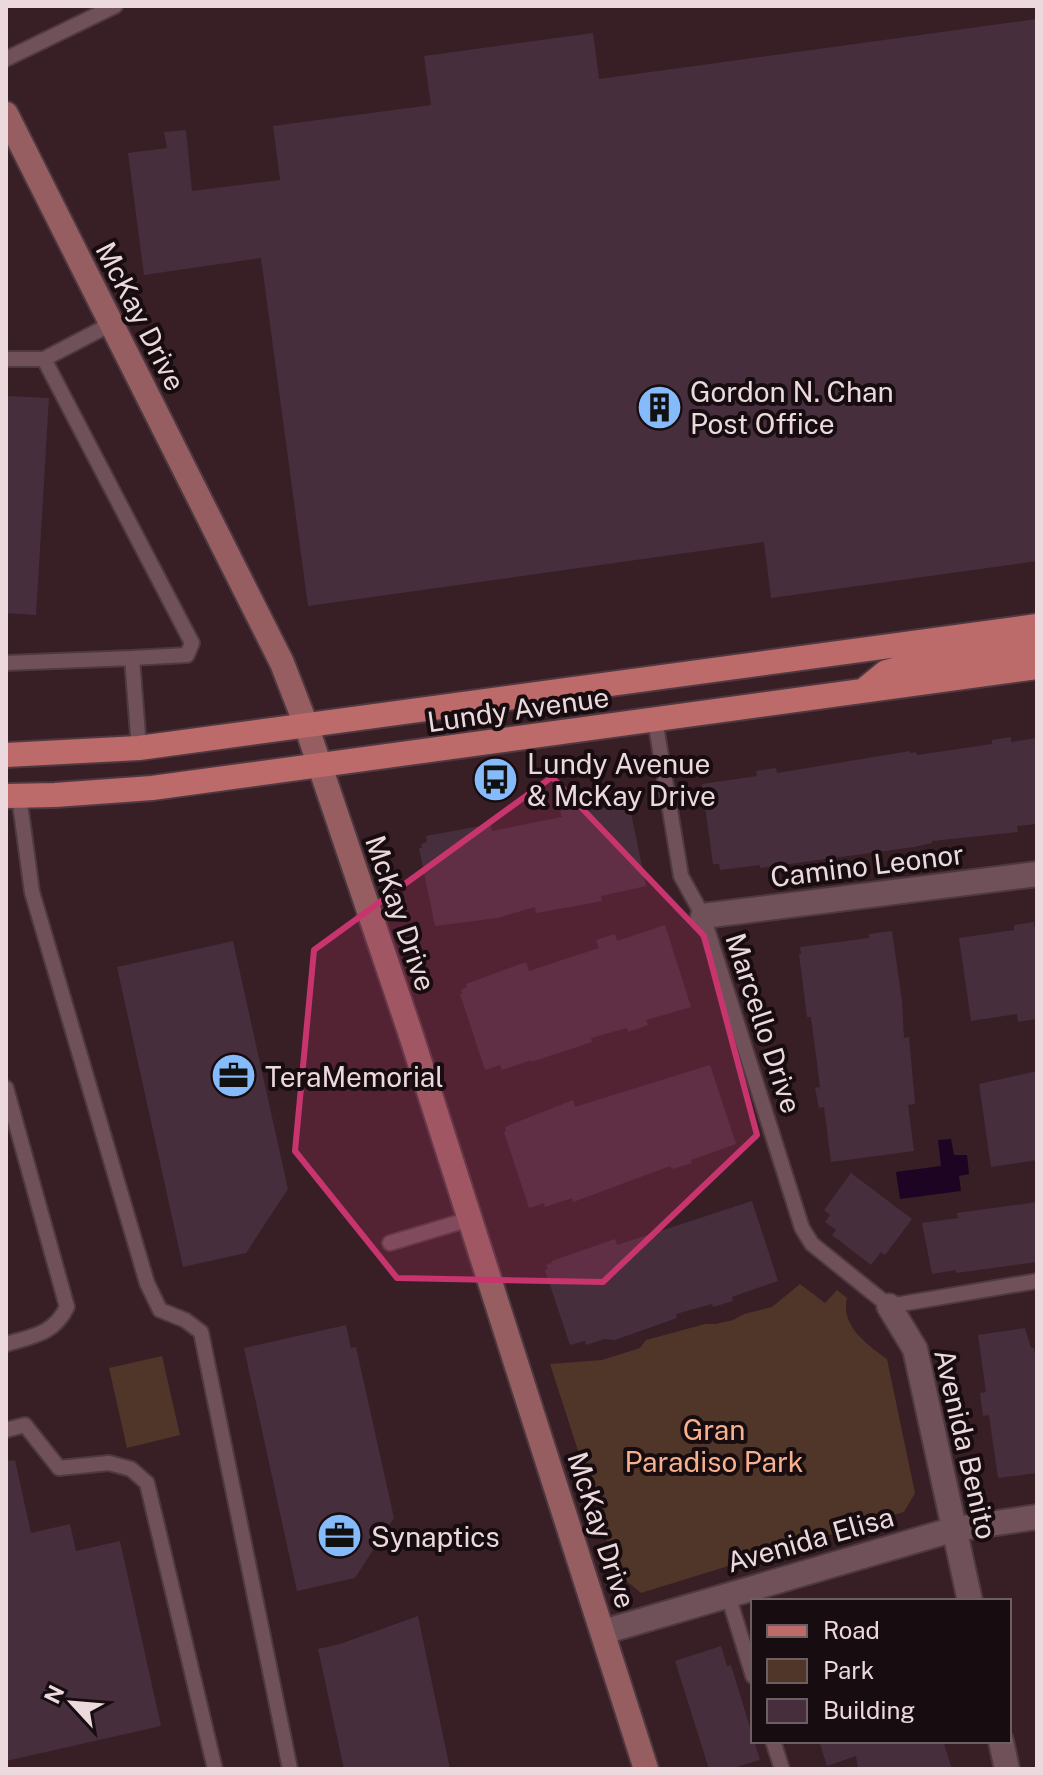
<svg xmlns="http://www.w3.org/2000/svg" width="1043" height="1775" font-family="'Public Sans',sans-serif">
<style>
.green{fill:#503529}
.water{fill:#1d0423}
.building{fill:#462e3d}
.lines{fill:none;stroke-linecap:round;stroke-linejoin:round}
.lane-casing{stroke:#4f3940;stroke-width:18}
.street-casing{stroke:#4f3940;stroke-width:28}
.secondary-casing{stroke:#4f3940;stroke-width:28}
.primary-casing{stroke:#4f3940;stroke-width:28}
.lane{stroke:#705159;stroke-width:14}
.street{stroke:#705159;stroke-width:24}
.secondary{stroke:#965e61;stroke-width:24}
.primary{stroke:#bd6a6a;stroke-width:24}
.marked{fill:#c8356e;fill-opacity:0.2;stroke:#c8356e;stroke-width:6;stroke-linejoin:round}
.labels{text-anchor:middle;dominant-baseline:central;stroke-width:8;stroke-linejoin:round;paint-order:stroke}
.street-label{font-size:28px;fill:#ecd9dd;stroke:#170c0f}
.poi-label{font-size:28px;fill:#ecd9dd;stroke:#170c0f;text-anchor:start}
.park-label{font-size:28px;fill:#f9b08d;stroke:#170c0f}
</style>
<rect width="100%" height="100%" fill="#381e25"/>
<!-- green -->
<path class="green" d="M800 1284 825 1303 837 1290 847 1298C840 1326 868 1345 887 1359L915 1493 904 1512 641 1593 624 1579 612 1556 550 1364 602 1360 640 1348 646 1340 705 1324H716L733 1320 744 1314 772 1307Z
M162 1356 180 1435 127 1448 109 1368Z"/>
<!-- water -->
<path class="water" d="M951 1139 954 1155H967L969 1174 959 1176 961 1191 900 1199 896 1172 941 1166 938 1140Z"/>
<!-- building -->
<path class="building" d="M1037 19V561L771 598 764 542 308 606 261 258 144 275 128 153 167 148 164 132 186 130 192 191 280 180 273 126 431 105 424 56 593 33 599 79Z
M6 396 49 398 36 615 6 613Z
M1011 737V742L1037 738V824L1017 826 1018 832 932 841V843L914 847 760 868V865L720 870 719 864H713L702 784 757 776 756 771 776 768 777 773 910 751V753L916 752 917 755 992 744V740Z
M629 803 646 886 601 896 602 901 581 905 536 913 535 907 497 918 435 926 419 848H422L421 844 427 842 426 836 491 824 492 831 562 817 560 811 582 807V812Z
M1034 922V927L1037 926V1019L1018 1022 1017 1014 971 1021 959 938 1014 930V925Z
M665 925 691 1007 646 1020 648 1025 628 1032 627 1028 591 1038 592 1042 531 1062V1060L502 1070 500 1065 485 1070 460 994H463L461 990 467 987 466 984 526 962 529 971 599 948 596 940 615 934 617 941Z
M892 931 902 1001 904 1038 909 1037 915 1104 908 1105 914 1151 831 1162 824 1107 819 1108 815 1088 820 1087 811 1017H807L799 954H801L800 947 869 938V934Z
M233 941 288 1189 246 1253 183 1267 117 967Z
M710 1065 736 1144 691 1160 692 1163 672 1169 670 1166 573 1202 572 1198 545 1207 544 1203 529 1208 504 1132 506 1131 505 1127 573 1100 575 1107Z
M1037 1071V1160L991 1167 979 1084Z
M851 1173 912 1219 885 1255 881 1252 871 1265 832 1235 836 1230 825 1222 830 1215 824 1210Z
M752 1201 778 1281 732 1297 733 1301 713 1307 712 1304 676 1314 677 1318 615 1340 605 1339 586 1345 585 1341 570 1345 545 1270 548 1269 546 1265 552 1263V1261L615 1239 617 1245Z
M1037 1202V1262L956 1273V1270L932 1274 922 1223 958 1218 957 1213Z
M346 1325 351 1348 356 1347 394 1518 355 1578 297 1591 244 1348Z
M1025 1328 1031 1348H1034L1037 1370V1473L998 1478 989 1415 983 1416 980 1393 986 1392 978 1335Z
M15 1460 31 1533 70 1524 76 1551 120 1541 161 1726 6 1761V1461Z
M418 1616 450 1769H344L318 1649 340 1644Z
M721 1646 727 1666 731 1665 760 1760 730 1769H709L675 1661Z
M819 1741H943L952 1769H858L856 1756 827 1766Z"/>
<g class="lines">
<defs>
<path id="lane" d="M6 59 115 6
M111 324 44 359 192 643 187 655 132 658 139 748
M6 359H44
M6 663 132 658
M655 720 681 876 703 916 802 1228 812 1244 889 1306 1037 1281
M19 796 32 892 147 1283 160 1310 185 1320 201 1332 290 1769
M6 1088 67 1307C54 1334 33 1336 6 1344
M390 1243 470 1219
M6 1430 25 1425 59 1468 109 1463 131 1469 147 1483 215 1769
M728 1595 753 1676
M773 1741 782 1769"/>
<path id="street" d="M703 916 1037 874
M889 1306 915 1349 970 1601
M603 1632 955 1529 1037 1517
M1001 1741 1007 1769"/>
<path id="secondary" d="M6 114 282 663 306 725 410 1032 646 1769"/>
<path id="primary" d="M864 690 886 672 916 664 1037 649
M6 755 139 748 1037 626
M6 796 55 795 152 788 1037 667"/>
</defs>
<!-- lane casing -->
<use href="#lane" class="lane-casing"/>
<!-- street casing -->
<use href="#street" class="street-casing"/>
<!-- secondary casing -->
<use href="#secondary" class="secondary-casing"/>
<!-- primary casing -->
<use href="#primary" class="primary-casing"/>
<!-- lane -->
<use href="#lane" class="lane"/>
<!-- street -->
<use href="#street" class="street"/>
<!-- secondary -->
<use href="#secondary" class="secondary"/>
<!-- primary -->
<use href="#primary" class="primary"/>
</g>
<!-- marked area -->
<path class="marked" d="M552 777 704 936 757 1135 603 1282 397 1278 295 1151 314 950Z"/>
<!-- icons -->
<defs>
<symbol id="building-disc" viewBox="-11 -11 22 22"><circle r="9.5" fill="#86bbfb" stroke="#170c0f"/><path d="M-4-6H4V6H1V3H-1V6H-4ZM-2.5-4.3h1.7v1.8h-1.7ZM.8-4.3h1.7v1.8H.8ZM-2.5-1h1.7V.8h-1.7ZM.8-1h1.7V.8H.8Z" fill="#111"/></symbol>
<symbol id="bus-disc" viewBox="-11 -11 22 22"><circle r="9.5" fill="#86bbfb" stroke="#170c0f"/><path d="M-5-6H5V4H4V6H2V4H-2V6H-4V4H-5ZM-3.5-4V0h7V-4ZM-3.5 1.2v1.5H-2V1.2ZM2 1.2v1.5H3.5V1.2Z" fill="#111"/></symbol>
<symbol id="office-disc" viewBox="-11 -11 22 22"><circle r="9.5" fill="#86bbfb" stroke="#170c0f"/><path d="M-6-3h4V-5.5h4V-3h4V5H-6ZM-1-4.5V-3h2v-1.5ZM-6 0V1H6V0Z" fill="#111"/></symbol>
</defs>
<g fill-rule="evenodd">
<use href="#building-disc" x="634" y="382" width="51" height="51"/>
<use href="#bus-disc" x="470" y="754" width="51" height="51"/>
<use href="#office-disc" x="208" y="1050" width="51" height="51"/>
<use href="#office-disc" x="314" y="1510" width="51" height="51"/>
</g>
<g class="labels">
<!-- street labels -->
<g class="street-label">
<text transform="translate(141 316) rotate(63)">McKay Drive</text>
<text transform="translate(518 709) rotate(-8)">Lundy Avenue</text>
<text transform="translate(867 865) rotate(-7)">Camino Leonor</text>
<text transform="translate(401 913) rotate(71)">McKay Drive</text>
<text transform="translate(764 1023) rotate(72)">Marcello Drive</text>
<text transform="translate(966 1444) rotate(77)">Avenida Benito</text>
<text transform="translate(602 1530) rotate(72)">McKay Drive</text>
<text transform="translate(810 1539) rotate(-16)">Avenida Elisa</text>
</g>
<!-- poi labels -->
<g class="poi-label">
<text x="690" y="391">Gordon N. Chan<tspan x="690" dy="32">Post Office</tspan></text>
<text x="527" y="763">Lundy Avenue<tspan x="527" dy="32">&amp; McKay Drive</tspan></text>
<text x="265" y="1076">TeraMemorial</text>
<text x="371" y="1536">Synaptics</text>
</g>
<!-- park labels -->
<g class="park-label">
<text x="714" y="1429">Gran<tspan x="714" dy="32">Paradiso Park</tspan></text>
</g>
</g>
<!-- border -->
<rect width="1043" height="1775" fill="none" stroke="#ecd9dd" stroke-width="16"/>
<!-- legend -->
<rect x="751" y="1599" width="260" height="144" fill="#170c0f" stroke="#6c5e61" stroke-width="2"/>
<rect x="767" y="1625" width="40" height="12" fill="#bd6a6a" stroke="#6c5e61" stroke-width="2"/>
<text x="823" y="1639" font-size="24" fill="#ecd9dd">Road</text>
<rect x="767" y="1659" width="40" height="24" fill="#503529" stroke="#6c5e61" stroke-width="2"/>
<text x="823" y="1679" font-size="24" fill="#ecd9dd">Park</text>
<rect x="767" y="1699" width="40" height="24" fill="#462e3d" stroke="#6c5e61" stroke-width="2"/>
<text x="823" y="1719" font-size="24" fill="#ecd9dd">Building</text>
<!-- north arrow -->
<g transform="translate(72 1703) rotate(296)" stroke="#170c0f" stroke-width="6" paint-order="stroke">
<path d="M0-6L14 30L0 20L-14 30Z" fill="#ecd9dd"/>
<text y="-12" font-size="22" font-weight="bold" text-anchor="middle" fill="#ecd9dd">N</text>
</g>
</svg>
